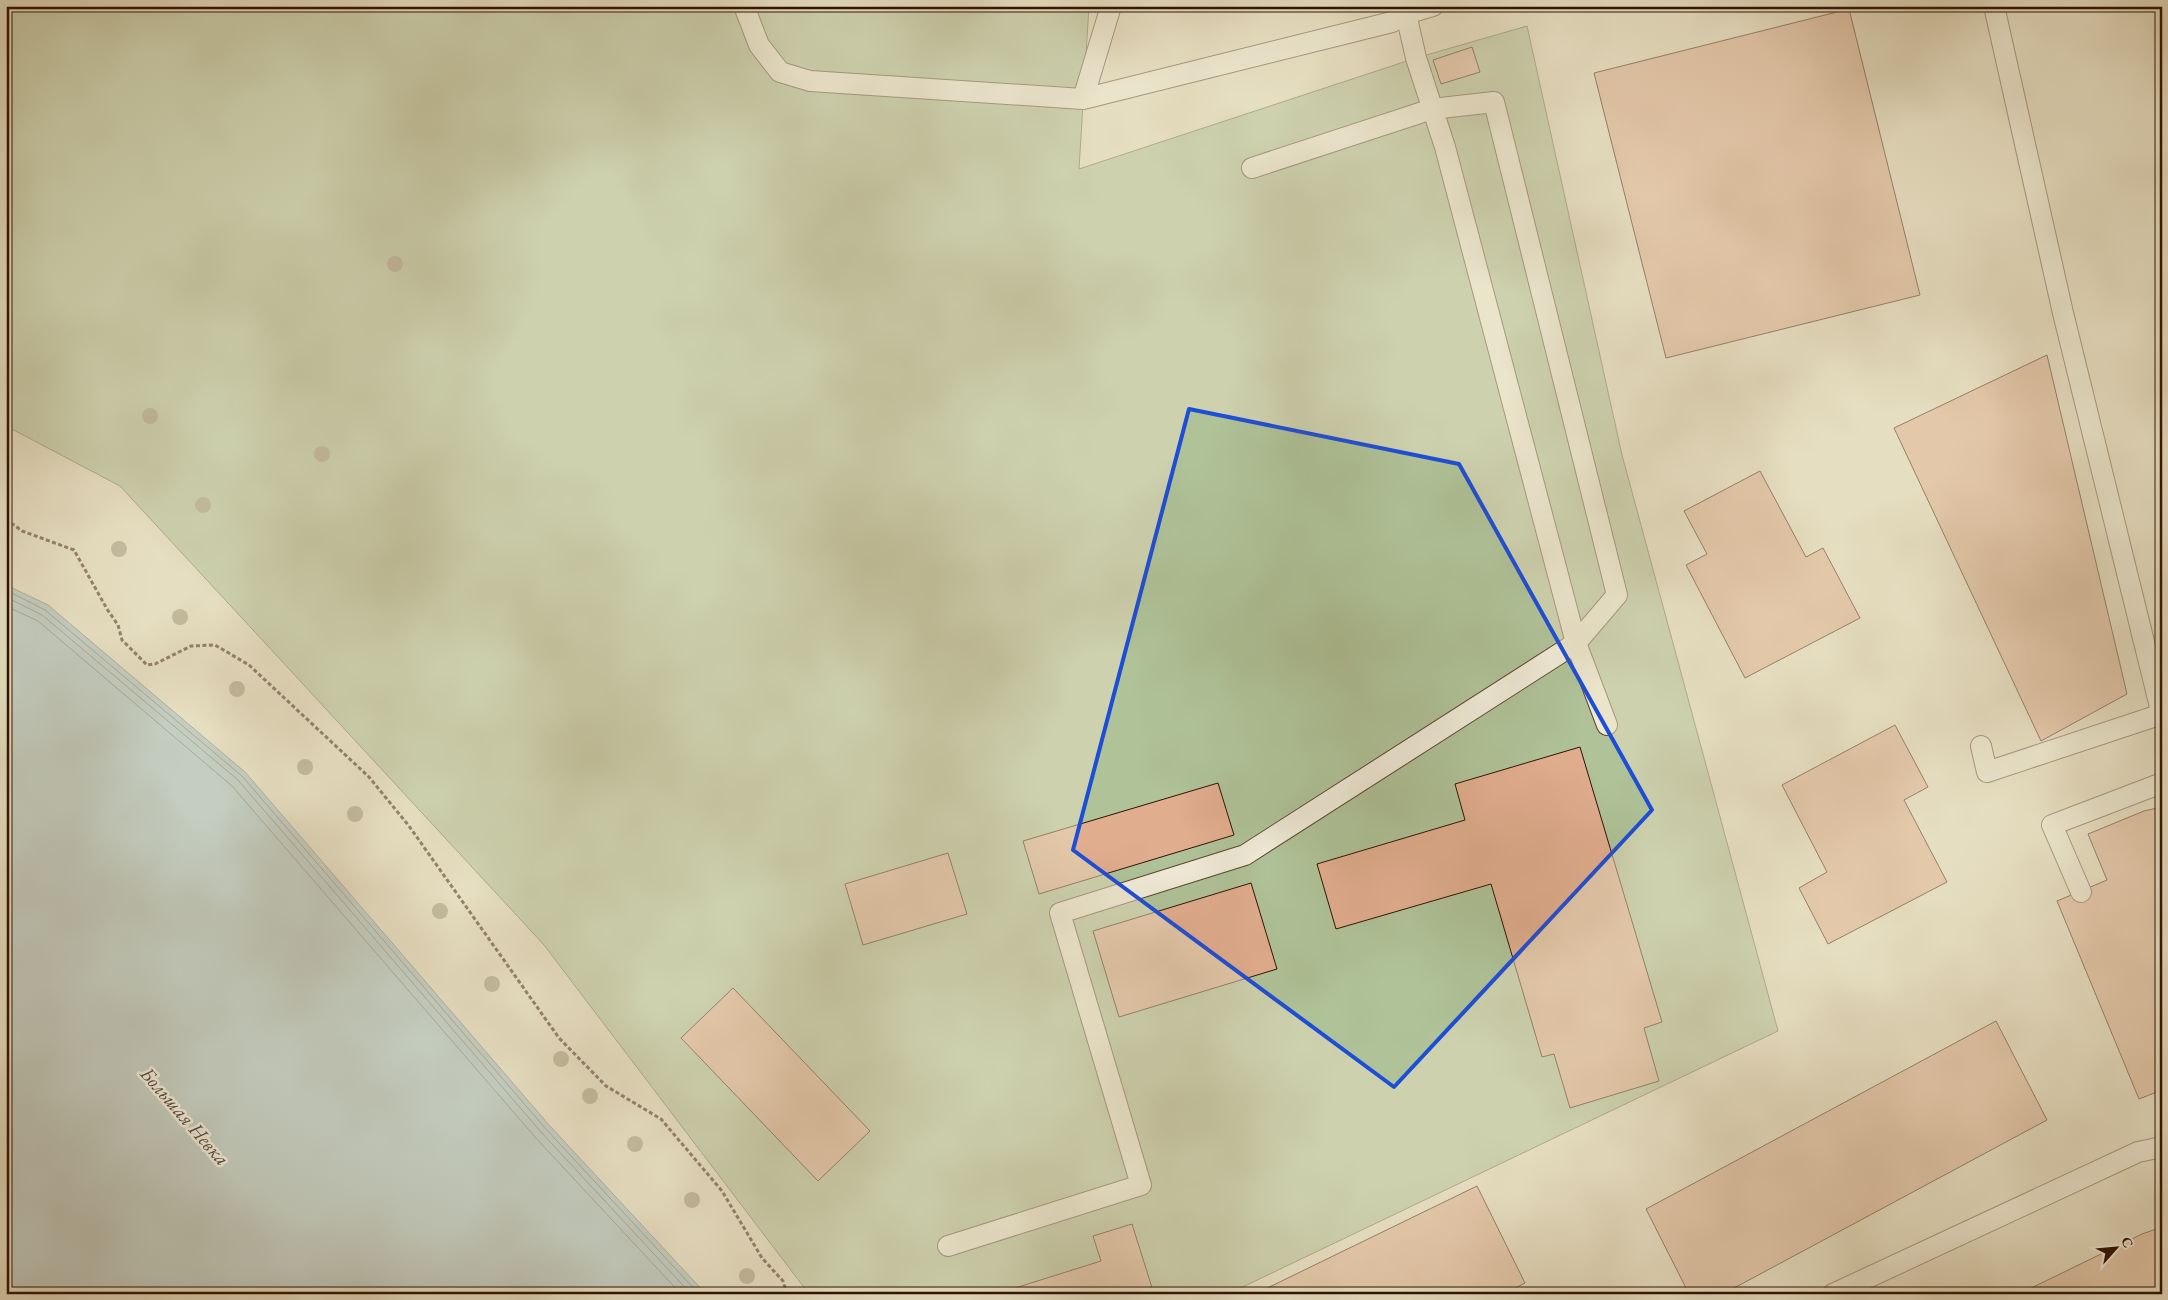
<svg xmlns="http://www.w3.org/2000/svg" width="2168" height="1300" font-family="'EB Garamond',serif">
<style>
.green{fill:#afc298;stroke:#6f6a4c}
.water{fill:#9cb9bf;stroke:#707673}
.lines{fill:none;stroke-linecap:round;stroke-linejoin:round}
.shore{stroke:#666660;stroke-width:1}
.building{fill:#e0ad8e;stroke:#2f1200}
.service-casing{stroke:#5d4530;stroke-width:22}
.path{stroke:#2f1200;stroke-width:3;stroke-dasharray:4 2.5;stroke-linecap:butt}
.service{stroke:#efead7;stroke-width:20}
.tree{fill:#9a9074}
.marked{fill:none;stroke:#1d4ed8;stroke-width:4;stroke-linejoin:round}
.labels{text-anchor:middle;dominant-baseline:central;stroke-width:5;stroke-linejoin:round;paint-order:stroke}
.water-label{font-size:20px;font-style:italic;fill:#554c43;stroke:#efead7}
</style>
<rect width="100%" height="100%" fill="#e6dec1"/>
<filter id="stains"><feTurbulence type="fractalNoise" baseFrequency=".004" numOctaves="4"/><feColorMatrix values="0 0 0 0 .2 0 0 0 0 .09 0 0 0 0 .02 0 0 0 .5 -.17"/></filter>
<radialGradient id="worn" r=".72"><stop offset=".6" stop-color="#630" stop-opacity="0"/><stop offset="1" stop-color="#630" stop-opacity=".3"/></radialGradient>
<!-- green -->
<path class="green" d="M6 6H1089L1079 169 1416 58 1527 26 1622 455 1778 1031 1228 1294H809L544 945 120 486 6 426Z"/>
<!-- water -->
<path class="water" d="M6 585 48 605 245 772 549 1125 706 1294H6Z"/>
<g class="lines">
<!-- shore -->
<path class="shore" d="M6 590 45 610 242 776 545 1128 699 1294
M6 597 42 615 238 780 541 1132 691 1294
M6 606 38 621 232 786 535 1137 681 1294"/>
</g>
<!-- building -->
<path class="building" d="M1849 9 1920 295 1666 358 1594 73Z
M1472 47 1480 72 1441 84 1433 60Z
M2047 355 2127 694 2041 741 1894 428Z
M1760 471 1806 557 1823 548 1860 618 1745 678 1686 565 1707 554 1684 511Z
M1895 725 1928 787 1904 800 1947 882 1828 944 1799 888 1827 872 1782 785Z
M1580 747 1662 1022 1644 1028 1659 1081 1570 1108 1554 1054 1542 1057 1491 884 1336 929 1317 864 1465 820 1455 784Z
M1218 783 1234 835 1039 894 1023 841Z
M2162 807V1090L2139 1099 2057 901 2107 880 2088 834 2144 811Z
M948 853 967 914 863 945 845 884Z
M1251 883 1277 969 1119 1017 1093 931Z
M733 988 870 1131 818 1181 681 1038Z
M1996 1021 2047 1120 1723 1294H1689L1646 1209Z
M1477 1186 1525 1283 1504 1294H1255Z
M1132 1224 1154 1294H996L1101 1261 1093 1236Z
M2162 1227V1294H2019L2142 1234Z"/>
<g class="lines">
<defs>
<path id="service" d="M744 6 759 45 780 72 810 81 1083 99 1392 22 1406 14 1433 6
M1994 6 2063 313 2162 715
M1406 14 1416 58 1445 147 1576 643 1607 725
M1083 99 1111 6
M1981 746 1987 772 2162 714
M2081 892 2052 825 2162 783
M948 1246 1141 1185 1060 913 1245 855 1576 643 1617 595 1494 102 1432 109 1252 168
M1833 1294 2138 1152 2162 1147"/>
</defs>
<!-- service casing -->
<use href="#service" class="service-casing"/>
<!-- path -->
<path class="path" d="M6 519 22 531 74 550 107 609 118 625 122 640 147 665 155 664 191 646 215 645 249 665 369 777 409 826 559 1038 606 1086 661 1119 722 1191 762 1258 783 1281 787 1294"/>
<!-- service -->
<use href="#service" class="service"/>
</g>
<!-- trees -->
<g class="tree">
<circle cx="395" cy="264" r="8"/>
<circle cx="150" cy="416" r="8"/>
<circle cx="322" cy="454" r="8"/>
<circle cx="203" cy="505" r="8"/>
<circle cx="119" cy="549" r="8"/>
<circle cx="180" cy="617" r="8"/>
<circle cx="237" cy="689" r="8"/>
<circle cx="305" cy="767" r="8"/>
<circle cx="355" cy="814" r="8"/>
<circle cx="440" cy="911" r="8"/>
<circle cx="492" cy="984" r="8"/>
<circle cx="561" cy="1059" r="8"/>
<circle cx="590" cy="1096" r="8"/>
<circle cx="635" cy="1144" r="8"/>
<circle cx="692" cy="1200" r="8"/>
<circle cx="747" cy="1276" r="8"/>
</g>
<!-- marked area -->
<path d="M0 0H2168V1300H0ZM1189 409 1459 464 1652 810 1394 1087 1073 850Z" fill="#e6dec1" fill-opacity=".55" fill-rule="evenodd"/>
<path class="marked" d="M1189 409 1459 464 1652 810 1394 1087 1073 850Z"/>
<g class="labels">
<!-- water labels -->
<g class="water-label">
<text transform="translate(185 1116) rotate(49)">Большая Невка</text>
</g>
</g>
<!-- margin -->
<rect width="2168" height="1300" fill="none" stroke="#e6dec1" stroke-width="25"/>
<rect x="8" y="8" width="2153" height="1285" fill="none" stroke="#2f1200" stroke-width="2.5"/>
<rect x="12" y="12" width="2143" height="1275" fill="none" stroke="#2f1200"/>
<!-- north arrow -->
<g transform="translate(2116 1248) rotate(63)" stroke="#efead7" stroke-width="4" paint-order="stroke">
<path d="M0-4L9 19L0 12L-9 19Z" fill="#2f1200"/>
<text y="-8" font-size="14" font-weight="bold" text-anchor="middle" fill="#2f1200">С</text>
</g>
<rect width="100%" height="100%" filter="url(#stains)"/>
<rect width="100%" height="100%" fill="url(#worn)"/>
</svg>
